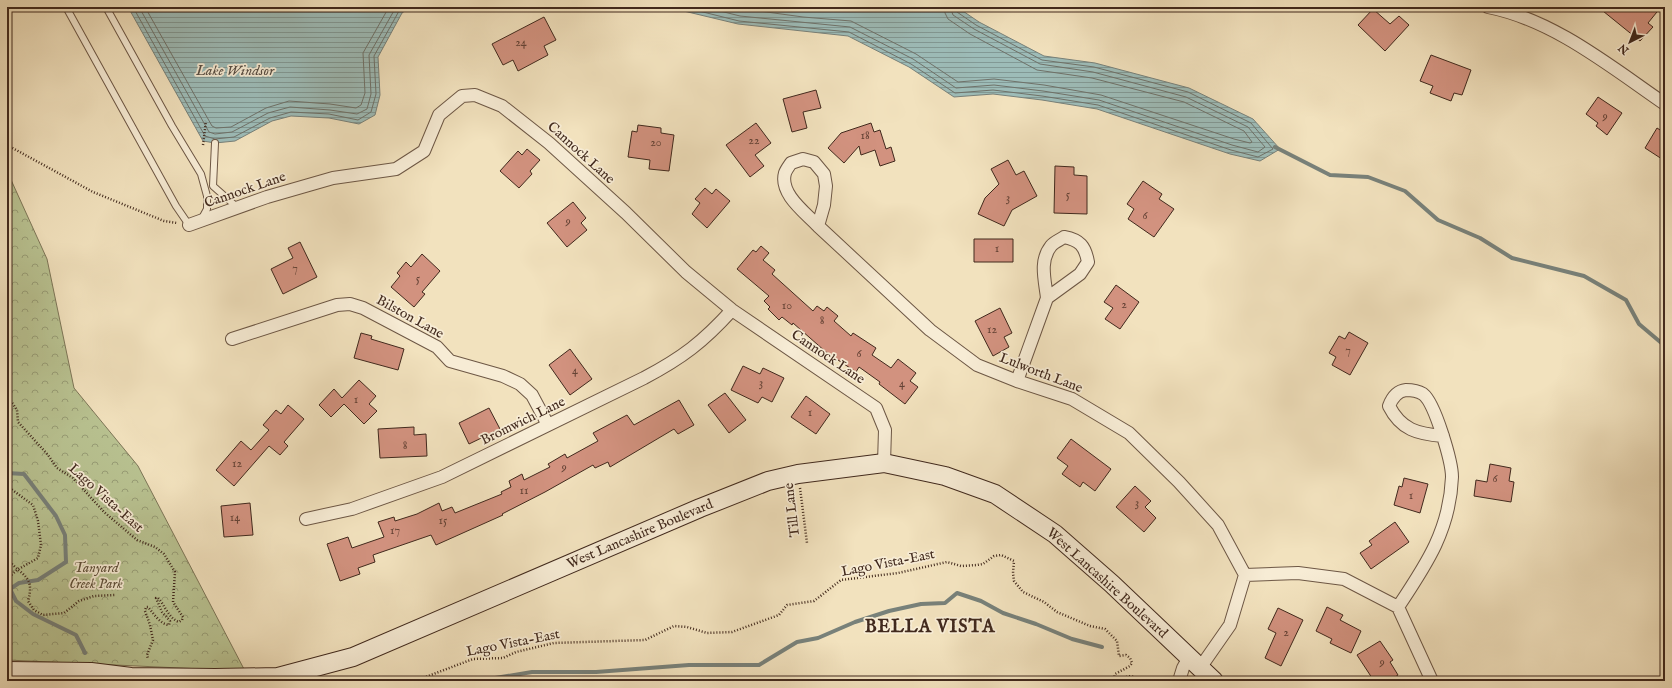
<svg xmlns="http://www.w3.org/2000/svg" width="1672" height="688" font-family="'IM FELL English',serif">
<style>
.park{fill:url(#park-crowns);stroke:#7d7658}
.water{fill:url(#water-rules);stroke:#78817a}
.lines{fill:none;stroke-linecap:round;stroke-linejoin:round}
.shore{stroke:#6f726a;stroke-width:1}
.stream{stroke:#78817a;stroke-width:4}
.building{fill:#d2927f;stroke:#41291d}
.service-casing{stroke:#6d5745;stroke-width:8}
.minor-casing{stroke:#6d5745;stroke-width:14}
.secondary-casing{stroke:#41291d;stroke-width:20}
.path{stroke:#41291d;stroke-width:2.5;stroke-dasharray:1 2;stroke-linecap:butt}
.service{stroke:#f7ecd5;stroke-width:6}
.minor{stroke:#f7ecd5;stroke-width:12}
.secondary{stroke:#f7ecd5;stroke-width:18}
.labels{text-anchor:middle;dominant-baseline:central;stroke-width:3.5;stroke-linejoin:round;paint-order:stroke}
.number-label{font-size:12px;fill:#654336}
.street-label{font-size:14px;fill:#41291d;stroke:#f7ecd5}
.park-label{font-size:14px;font-style:italic;fill:#5f503a;stroke:#f7ecd5}
.water-label{font-size:15px;font-style:italic;fill:#584e44;stroke:#f7ecd5}
.district-label{font-size:18px;font-weight:bold;letter-spacing:1px;fill:#41291d;stroke:#f7ecd5}
</style>
<defs>
<pattern id="park-crowns" width="20" height="18" patternUnits="userSpaceOnUse"><rect width="20" height="18" fill="#b9c392"/><path d="M2 6a3 3 0 1 1 6 0M12 15a3 3 0 1 1 6 0" fill="none" stroke="#989e77"/></pattern>
<pattern id="water-rules" width="6" height="5" patternUnits="userSpaceOnUse"><rect width="6" height="5" fill="#9dbcb8"/><path d="M0 2.5h6" fill="none" stroke="#829995"/></pattern>
</defs>
<rect width="100%" height="100%" fill="#f2e2be"/>
<filter id="stains"><feTurbulence type="fractalNoise" baseFrequency=".005" numOctaves="4"/><feColorMatrix values="0 0 0 0 .2 0 0 0 0 .09 0 0 0 0 .02 0 0 0 .5 -.17"/></filter>
<radialGradient id="worn" r=".72"><stop offset=".6" stop-color="#630" stop-opacity="0"/><stop offset="1" stop-color="#630" stop-opacity=".3"/></radialGradient>
<!-- park -->
<path class="park" d="M7 171 47 259 74 388 138 466 245 671 7 660Z"/>
<!-- water -->
<path class="water" d="M128 7H410L402 13 378 57 380 95 375 115 359 124 329 118 291 116 272 121 235 141 215 143 203 141Z
M667 7H957L979 22 1044 56 1095 63 1189 88 1253 119 1280 149 1260 161 1230 154 1097 109 1042 100 993 94 954 97 909 67 848 36 738 24Z"/>
<g class="lines">
<!-- shore -->
<path class="shore" d="M133 7 205 136 215 139 234 137 270 118 291 112 329 114 358 120 371 112 376 94 374 56 399 11 404 7
M139 7 209 132 215 134 232 132 268 113 290 107 330 110 357 114 367 109 371 94 369 55 396 7
M145 7 212 126 216 128 231 127 266 108 289 101 330 104 356 108 361 105 365 93 363 53 389 7
M683 7 739 21 849 32 911 64 955 93 993 90 1042 96 1098 105 1231 150 1258 157 1273 149 1251 123 1188 92 1094 67 1042 60 976 25 957 12 955 7
M704 7 740 16 850 27 913 59 956 88 994 85 1043 91 1099 100 1232 145 1258 152 1265 147 1248 127 1186 97 1093 72 1040 64 974 29 953 15 950 7
M730 7 803 17 851 21 916 54 958 82 994 79 1044 85 1101 95 1234 139 1250 143 1252 142 1244 131 1184 102 1092 78 1037 70 970 34 948 19 945 13 944 7"/>
<!-- stream -->
<path class="stream" d="M1275 147 1330 175 1368 177 1405 191 1438 220 1480 238 1512 258 1584 276 1626 300 1639 324 1665 346
M7 473 24 474 56 516 65 535 66 562 38 580 19 583 10 589 16 601 33 614 76 635 85 653
M477 681 532 672H596L689 665H759L797 642 818 638 855 622 889 611 921 604 945 603 957 593 981 601 1003 613 1036 624 1072 639 1102 647"/>
</g>
<!-- building -->
<path class="building" d="M1598 7H1661L1648 23 1653 27 1640 41Z
M1373 9 1390 24 1399 16 1409 25 1385 51 1358 25Z
M544 17 556 40 544 46 548 55 518 71 513 60 503 65 492 44Z
M1431 55 1471 70 1462 95 1454 93 1451 101 1430 93 1433 86 1420 81Z
M816 90 821 108 803 112 807 128 792 132 783 99Z
M1598 97 1622 113 1607 135 1596 126 1598 123 1586 114Z
M756 123 771 143 755 155 764 166 750 177 726 145Z
M871 123 874 132 880 130 886 149 891 147 895 161 880 166 875 150 861 155 859 146 844 163 828 148 841 133Z
M638 125 661 128V133L674 135 669 171 649 169 650 160 628 157 632 131 637 132Z
M1657 128 1665 133V161L1645 148Z
M527 149 540 160 530 171 532 174 519 188 500 171 518 151 522 155Z
M1008 160 1016 175 1024 171 1037 196 1012 210 1004 226 978 214 985 198 999 184 991 169Z
M1055 166 1074 167V175L1087 176V214L1054 213Z
M1143 181 1162 194 1159 199 1174 209 1154 237 1128 219 1134 209 1127 204Z
M705 188 712 194 716 189 730 201 707 228 692 214 700 203 695 199Z
M573 202 586 218 581 223 587 230 567 247 547 223Z
M974 239H1013V262H974Z
M300 242 317 277 283 294 271 269 293 258 288 248Z
M761 246 769 253 763 260 775 270 772 274 813 311 817 306 824 311 827 307 838 316 834 321 851 336 853 333 876 348 872 355 891 368 898 359 916 373 910 381 918 387 905 404 879 384 880 382 859 367 856 372 826 352 793 323 792 325 782 317 779 320 768 309 770 307 764 301 769 296 737 269 753 250 756 252Z
M422 254 440 271 422 292 425 294 414 307 391 287 400 276 397 273 406 262 411 267Z
M1116 285 1139 302 1120 329 1105 319 1113 308 1104 302Z
M1000 308 1012 333 1004 337 1009 347 993 356 975 321Z
M1349 332 1368 343 1350 375 1332 365 1336 357 1329 353 1339 336 1345 339Z
M361 333 372 336 371 339 404 349 398 370 354 358Z
M570 349 592 379 570 395 549 365Z
M743 366 760 374 763 368 784 378 772 402 762 397 758 403 731 390Z
M359 380 376 396 369 404 377 411 364 424 344 404 331 417 319 405 334 389 342 398Z
M725 393 746 420 729 433 708 405Z
M806 396 830 414 816 434 791 417Z
M679 400 694 425 678 434 674 429 610 467 608 462 595 468 593 465 545 492 502 514 503 515 436 545 431 535 373 555 375 562 358 568 360 574 340 581 327 544 348 537 352 548 384 537 378 522 394 517 395 521 417 514 439 503 442 511 452 507 455 513 502 494 501 492 511 487 509 481 522 474 524 480 550 467 548 464 565 454 567 458 598 441 593 433 627 415 634 425Z
M288 405 304 419 284 442 288 446 280 455 269 446 234 486 216 470 241 441 251 450 269 430 263 425 276 410 281 414Z
M489 408 500 429 469 444 459 423Z
M414 427V435L426 434 427 456 380 458 378 429Z
M1071 439 1111 469 1095 491 1083 482 1080 487 1062 474 1068 466 1057 458Z
M1490 464 1511 468 1509 481 1514 482 1511 502 1474 496 1476 480 1487 482Z
M1404 478 1428 484 1420 513 1394 505 1399 486 1402 487Z
M1135 486 1151 501 1145 507 1156 518 1144 532 1116 507Z
M250 503 253 535 224 537 221 506Z
M1395 522 1409 542 1371 569 1360 553 1372 545 1369 541Z
M1327 607 1343 615 1340 620 1361 631 1351 653 1330 643 1332 639 1316 631Z
M1278 608 1303 620 1281 666 1265 658 1276 633 1268 629Z
M1380 641 1393 660 1390 662 1398 675 1389 681H1374L1357 655Z"/>
<g class="lines">
<defs>
<path id="service" d="M66 7 176 206 189 225
M106 7 172 126 201 174 207 196V209L201 220
M215 143 213 186 238 208"/>
<path id="minor" d="M1488 7C1554 20 1611 67 1665 104
M189 225 267 197 333 178 396 169 424 151 439 115 462 96 475 95 502 106 549 143 626 213 686 272 732 310 876 408 885 430 884 463
M818 226C806 213 779 194 785 173 786 170 789 166 791 163L803 159 814 162 824 174 826 186 824 205 818 226 930 330 977 365 1017 381 1072 399 1129 433 1179 482 1218 525 1245 575 1230 625 1200 668
M232 339 337 305 350 304 363 308 437 347 450 361 503 376 520 384 532 395 548 425
M1017 381 1047 298 1080 274 1088 262C1085 246 1080 240 1064 237 1060 240 1054 242 1051 246 1039 261 1045 280 1047 298
M306 519 352 509 442 477 644 378C682 358 703 342 732 310
M1245 575 1298 573 1344 579 1398 607 1432 681
M1398 607C1426 565 1450 530 1452 477 1452 462 1435 403 1423 394 1418 391 1412 390 1406 390 1397 391 1392 398 1389 406 1401 430 1418 434 1443 436
M1179 681 1183 668 1189 657"/>
<path id="secondary" d="M7 671 91 672 131 677 215 678 278 677 353 657 700 508 768 481 798 474 884 463 945 476 995 494 1055 534 1112 584 1214 681"/>
</defs>
<!-- service casing -->
<use href="#service" class="service-casing"/>
<!-- minor casing -->
<use href="#minor" class="minor-casing"/>
<!-- secondary casing -->
<use href="#secondary" class="secondary-casing"/>
<!-- path -->
<path class="path" d="M124 11 132 7
M7 145 93 192 164 221 177 223
M203 145 206 121
M7 377 9 398 17 410 18 422 48 455 57 468 73 478 104 512 137 540 155 547 164 554 175 572 173 602 183 617 182 620 179 622C168 618 165 605 158 598H156L162 612 170 621 169 625C160 624 154 614 148 607H146L145 611 150 625 153 640 147 655 148 659
M7 486 33 505 38 521 41 545 38 558 17 570 7 579
M800 488 807 543
M7 532 9 561C23 576 35 577 28 601L34 610 43 615 64 613 79 601 94 596 115 595
M415 681 473 659 503 658 516 652 554 643 645 640 674 626 687 627 707 633 732 632 779 615 787 605 814 601 841 580 898 573 947 562 961 566 977 565 983 564 994 556 1001 555 1014 561 1013 573 1014 581 1023 592 1044 602 1057 612 1090 626 1105 629 1117 641 1119 656 1126 655 1130 658 1132 663 1130 666 1115 674 1114 678C1122 681 1129 672 1138 679L1137 681"/>
<!-- service -->
<use href="#service" class="service"/>
<!-- minor -->
<use href="#minor" class="minor"/>
<!-- secondary -->
<use href="#secondary" class="secondary"/>
</g>
<g class="labels">
<!-- number labels -->
<g class="number-label">
<text x="521" y="42">24</text>
<text x="1605" y="116">9</text>
<text x="865" y="135">18</text>
<text x="754" y="140">22</text>
<text x="656" y="142">20</text>
<text x="1068" y="194">5</text>
<text x="1008" y="197">3</text>
<text x="1145" y="215">6</text>
<text x="568" y="221">9</text>
<text x="997" y="248">1</text>
<text x="295" y="268">7</text>
<text x="418" y="278">5</text>
<text x="1124" y="304">2</text>
<text x="787" y="305">10</text>
<text x="822" y="320">8</text>
<text x="992" y="329">12</text>
<text x="1348" y="350">7</text>
<text x="859" y="353">6</text>
<text x="575" y="370">4</text>
<text x="761" y="382">3</text>
<text x="902" y="383">4</text>
<text x="356" y="399">1</text>
<text x="810" y="412">1</text>
<text x="405" y="445">8</text>
<text x="237" y="463">12</text>
<text x="564" y="467">9</text>
<text x="1495" y="478">6</text>
<text x="524" y="490">11</text>
<text x="1411" y="495">1</text>
<text x="1137" y="502">3</text>
<text x="235" y="517">14</text>
<text x="443" y="520">15</text>
<text x="395" y="530">17</text>
<text x="1286" y="632">2</text>
<text x="1382" y="662">9</text>
</g>
<!-- street labels -->
<g class="street-label">
<text transform="translate(581 153) rotate(42)">Cannock Lane</text>
<text transform="translate(245 190) rotate(-19)">Cannock Lane</text>
<text transform="translate(410 317) rotate(29)">Bilston Lane</text>
<text transform="translate(828 357) rotate(34)">Cannock Lane</text>
<text transform="translate(1041 373) rotate(21)">Lulworth Lane</text>
<text transform="translate(523 421) rotate(-26)">Bromwich Lane</text>
<text transform="translate(106 498) rotate(42)">Lago Vista-East</text>
<text transform="translate(792 510) rotate(-97)">Till Lane</text>
<text transform="translate(640 534) rotate(-23)">West Lancashire Boulevard</text>
<text transform="translate(888 563) rotate(-11)">Lago Vista-East</text>
<text transform="translate(1107 583) rotate(42)">West Lancashire Boulevard</text>
<text transform="translate(513 643) rotate(-11)">Lago Vista-East</text>
</g>
<!-- park labels -->
<g class="park-label">
<text x="96" y="568">Tanyard<tspan x="96" dy="16">Creek Park</tspan></text>
</g>
<!-- water labels -->
<g class="water-label">
<text x="235" y="70">Lake Windsor</text>
</g>
<!-- district labels -->
<g class="district-label">
<text x="930" y="627">BELLA VISTA</text>
</g>
</g>
<!-- margin -->
<rect width="1672" height="688" fill="none" stroke="#f2e2be" stroke-width="24"/>
<rect x="8" y="8" width="1656" height="672" fill="none" stroke="#41291d" stroke-width="2"/>
<rect x="12" y="12" width="1648" height="664" fill="none" stroke="#41291d"/>
<!-- north arrow -->
<g transform="translate(1630 42) rotate(222)" stroke="#f7ecd5" stroke-width="3" paint-order="stroke">
<path d="M0-3L7 15L0 10L-7 15Z" fill="#41291d"/>
<text y="-6" font-size="11" font-weight="bold" text-anchor="middle" fill="#41291d">N</text>
</g>
<rect width="100%" height="100%" filter="url(#stains)"/>
<rect width="100%" height="100%" fill="url(#worn)"/>
</svg>
